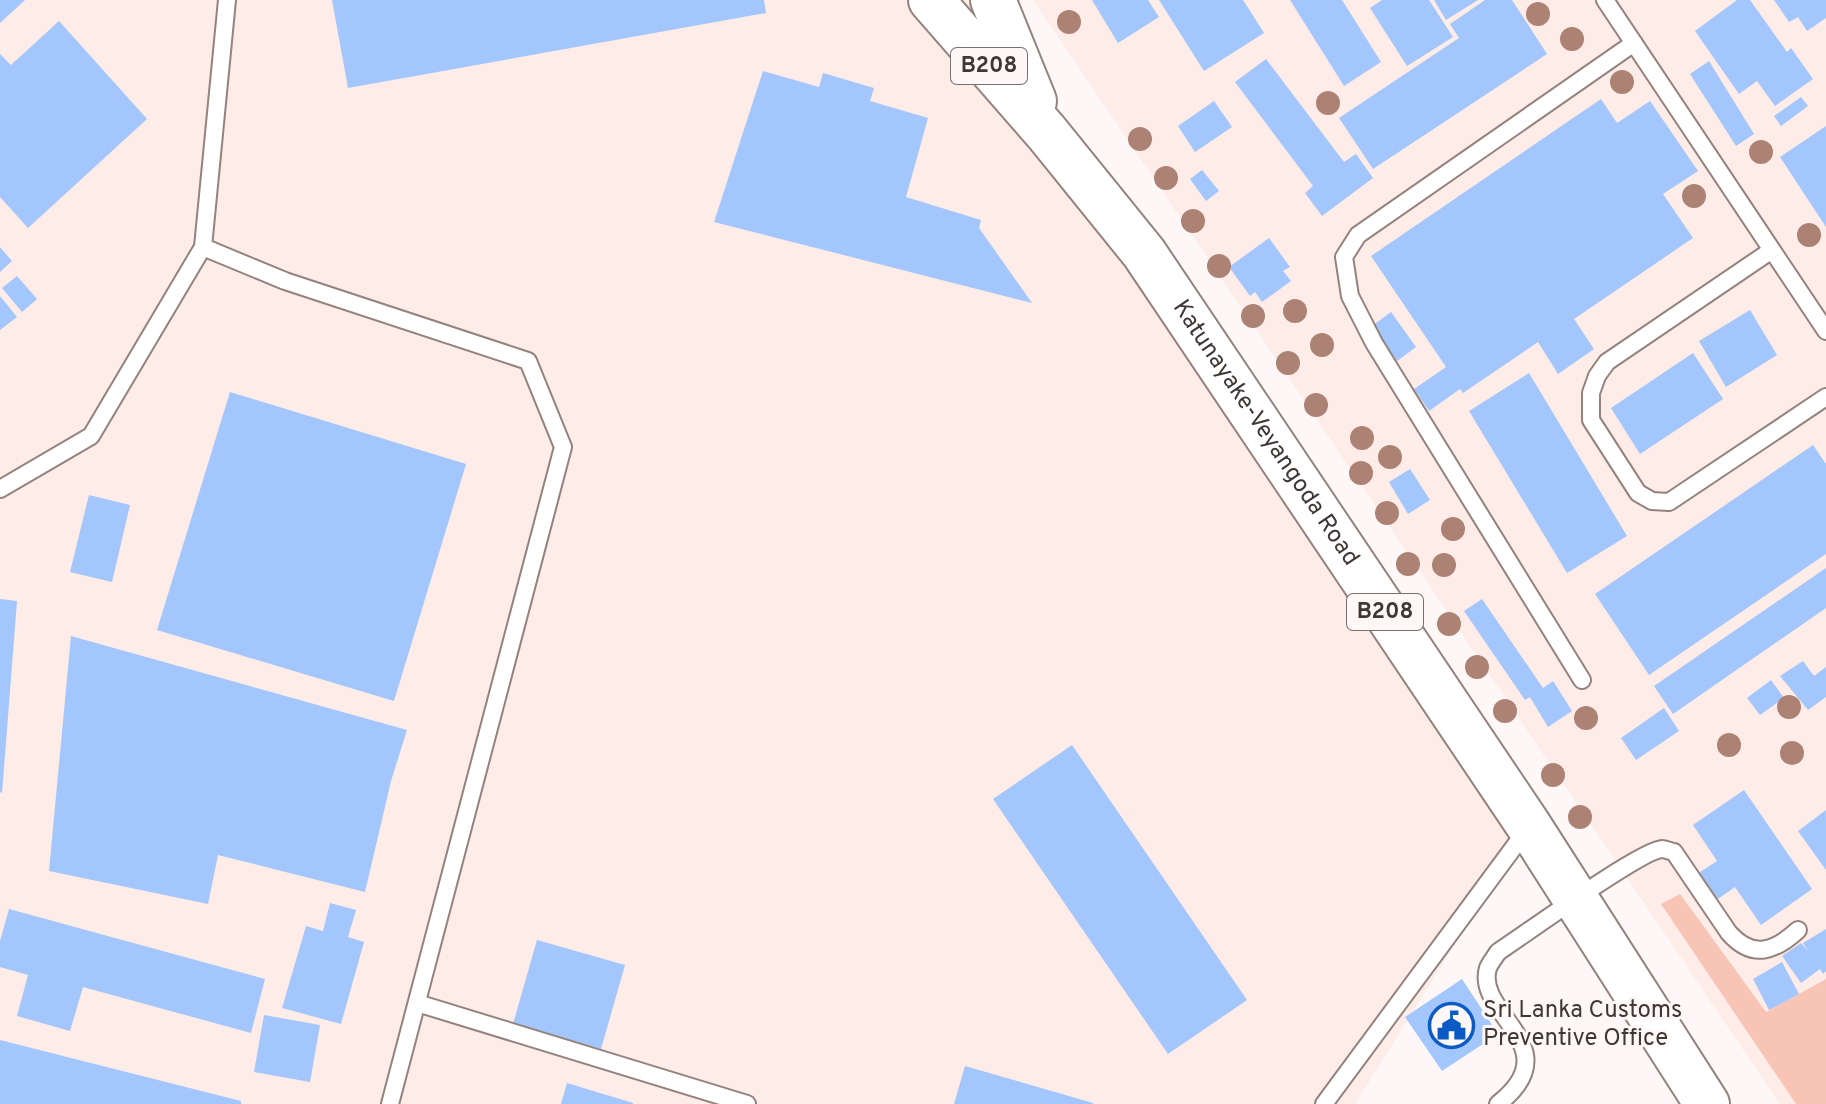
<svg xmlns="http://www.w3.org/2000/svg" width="1826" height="1104" font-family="Overpass,sans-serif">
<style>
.built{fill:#fdece7}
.green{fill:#f8c4b5}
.building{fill:#a3c6fc}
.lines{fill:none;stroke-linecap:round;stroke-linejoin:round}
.lane-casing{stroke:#94827d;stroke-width:20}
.primary-casing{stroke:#94827d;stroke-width:48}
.lane{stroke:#fff;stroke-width:16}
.primary{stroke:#fff;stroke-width:44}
.tree{fill:#ac8274}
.labels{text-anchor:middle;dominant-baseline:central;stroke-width:6;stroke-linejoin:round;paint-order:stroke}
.shield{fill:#fdf8f7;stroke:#78716f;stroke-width:2}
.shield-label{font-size:22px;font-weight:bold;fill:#3f3735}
.street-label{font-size:24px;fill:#3f3735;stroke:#fdf8f7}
.poi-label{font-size:24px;fill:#3f3735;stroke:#fdf8f7;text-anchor:start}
</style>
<rect width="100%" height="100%" fill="#fdf8f7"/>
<!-- built -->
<path class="built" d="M0 0H968L1529 826 1355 1104H0Z
M1033 0H1826V1104H1780Z"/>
<!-- green -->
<path class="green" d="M1680 894 1766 1012 1826 979V1104H1796L1661 904Z"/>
<!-- building -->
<path class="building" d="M0 0H25L0 23Z
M332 0H764L766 13 348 88Z
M1092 0H1148L1159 17 1118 43Z
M1159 0H1243L1264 33 1204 71Z
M1290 0H1342L1381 62 1344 86Z
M1382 0H1429L1453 37 1407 66 1370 8Z
M1434 0H1478L1446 20Z
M1485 0H1512L1547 54 1373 169 1339 118 1459 38 1450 24Z
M1737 0H1750L1787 52 1791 48 1813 79 1775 106 1757 81 1739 94 1695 31Z
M1774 0H1826V18L1807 31 1798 17 1789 22Z
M59 21 147 119 28 228 0 197V54L11 65Z
M1266 59 1344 162 1356 154 1373 178 1322 216 1305 193 1313 186 1235 82Z
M1709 61 1754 134 1736 146 1690 74Z
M763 71 819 87 823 73 874 88 870 101 928 118 906 197 981 220 979 228 1032 303 714 222Z
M1801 97 1808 106 1781 126 1774 116Z
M1601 99 1617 123 1650 101 1698 171 1663 194 1693 238 1574 319 1594 349 1558 374 1538 342 1463 393 1460 389 1429 411 1414 389 1446 367 1371 256Z
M1214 101 1232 127 1195 152 1178 126Z
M1826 126V227L1780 157Z
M1202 170 1219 191 1206 201 1190 179Z
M1269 238 1290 267 1283 271 1291 281 1262 302 1255 292 1250 296 1229 267Z
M0 247 12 261 0 272Z
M17 276 37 299 22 312 2 288Z
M0 296 17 317 0 330Z
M1750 310 1777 355 1726 387 1699 341Z
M1391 312 1416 347 1397 361 1372 326Z
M1693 353 1723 399 1640 454 1611 408Z
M1529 373 1627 536 1567 573 1469 411Z
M230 392 466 464 394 701 157 630Z
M1813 445 1826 464V554L1649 675 1595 594Z
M1410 469 1430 500 1408 514 1389 482Z
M89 495 130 505 112 582 70 572Z
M1826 568V608L1673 714 1654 686Z
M0 599 17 601 2 793 0 792Z
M1482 599 1543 688 1553 681 1572 711 1548 727 1530 697 1525 700 1464 611Z
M71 636 407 730 391 781 365 892 218 855 208 904 49 871Z
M1803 661 1814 676 1826 667V697L1808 710 1780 676Z
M1771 680 1784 698 1760 715 1747 698Z
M1664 708 1679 731 1636 760 1621 738Z
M1072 745 1247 1000 1168 1054 993 799Z
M1744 790 1812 889 1761 925 1735 887 1715 901 1697 874 1717 861 1693 825Z
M1826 810V870L1798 831Z
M330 903 356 910 348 937 364 942 341 1024 282 1008 306 926 323 931Z
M9 909 265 979 251 1033 83 987 70 1031 17 1016 28 975 0 967V941Z
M1826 929V971L1823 974 1820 969 1801 983 1782 956 1801 943 1808 951 1803 943Z
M537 940 625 965 601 1049 513 1024Z
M1782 962 1799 994 1769 1010 1753 979Z
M1462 979 1498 1034 1442 1071 1405 1017Z
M264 1015 320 1025 310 1082 254 1072Z
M0 1040 241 1101V1104H0Z
M965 1066 1093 1103V1104H954Z
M567 1083 633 1103V1104H561Z"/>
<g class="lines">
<defs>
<path id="lane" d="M1605 0 1826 331
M203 247 285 281 528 361 563 447 390 1104
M1772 250 1607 362 1597 376 1591 393V420L1638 493 1652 501 1669 502 1826 397
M0 489 91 436 203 247 227 0
M1582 680 1374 343 1350 296 1344 257 1358 235 1634 43
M417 1003 747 1104
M1324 1104 1528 828
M1498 1104C1571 1047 1474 1014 1488 968 1490 963 1495 957 1498 952 1524 935 1641 850 1662 849 1665 849 1672 852 1674 852L1729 933C1753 960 1775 951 1798 930"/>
<g id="primary">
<path id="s1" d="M931 0 1047 133 1144 253 1529 826 1707 1104"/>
<path d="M993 0 1034 101"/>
</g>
</defs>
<!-- lane casing -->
<use href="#lane" class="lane-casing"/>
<!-- primary casing -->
<use href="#primary" class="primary-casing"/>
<!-- lane -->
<use href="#lane" class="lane"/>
<!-- primary -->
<use href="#primary" class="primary"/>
</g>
<!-- trees -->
<g class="tree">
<circle cx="1538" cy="14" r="12"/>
<circle cx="1069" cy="22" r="12"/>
<circle cx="1572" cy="39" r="12"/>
<circle cx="1622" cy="82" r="12"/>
<circle cx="1328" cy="103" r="12"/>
<circle cx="1140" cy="139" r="12"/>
<circle cx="1761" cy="152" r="12"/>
<circle cx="1166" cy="178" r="12"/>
<circle cx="1694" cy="196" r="12"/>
<circle cx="1193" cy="221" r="12"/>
<circle cx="1809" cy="235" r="12"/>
<circle cx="1219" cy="266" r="12"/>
<circle cx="1295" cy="311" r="12"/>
<circle cx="1253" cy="316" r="12"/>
<circle cx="1322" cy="345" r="12"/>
<circle cx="1288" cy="363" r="12"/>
<circle cx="1316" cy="405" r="12"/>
<circle cx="1362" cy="438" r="12"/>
<circle cx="1390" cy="457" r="12"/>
<circle cx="1361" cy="473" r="12"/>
<circle cx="1387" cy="513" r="12"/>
<circle cx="1453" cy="529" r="12"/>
<circle cx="1408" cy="564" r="12"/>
<circle cx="1444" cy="565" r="12"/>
<circle cx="1449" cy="624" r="12"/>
<circle cx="1477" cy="667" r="12"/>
<circle cx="1789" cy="707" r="12"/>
<circle cx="1505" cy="711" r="12"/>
<circle cx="1586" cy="718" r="12"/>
<circle cx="1729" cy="745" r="12"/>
<circle cx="1792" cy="753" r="12"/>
<circle cx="1553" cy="775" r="12"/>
<circle cx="1580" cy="817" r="12"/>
</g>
<!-- icons -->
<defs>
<symbol id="civic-ring" viewBox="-11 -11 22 22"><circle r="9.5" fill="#fdf8f7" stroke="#0c5bc5" stroke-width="1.5"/><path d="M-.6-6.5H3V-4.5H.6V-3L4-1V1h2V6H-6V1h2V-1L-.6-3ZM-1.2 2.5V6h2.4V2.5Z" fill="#0c5bc5"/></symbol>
</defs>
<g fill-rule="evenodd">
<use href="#civic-ring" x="1426" y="1000" width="51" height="51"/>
</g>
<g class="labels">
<!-- shield labels -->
<g class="shield">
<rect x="951" y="48" width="76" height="36" rx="6"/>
<rect x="1347" y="594" width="76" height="36" rx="6"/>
</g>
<g class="shield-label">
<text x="989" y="66">B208</text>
<text x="1385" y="612">B208</text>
</g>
<!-- street labels -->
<g class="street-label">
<text stroke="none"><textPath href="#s1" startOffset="548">Katunayake-Veyangoda Road</textPath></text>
</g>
<!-- poi labels -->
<g class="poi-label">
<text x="1483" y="1011">Sri Lanka Customs<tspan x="1483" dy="28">Preventive Office</tspan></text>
</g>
</g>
</svg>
